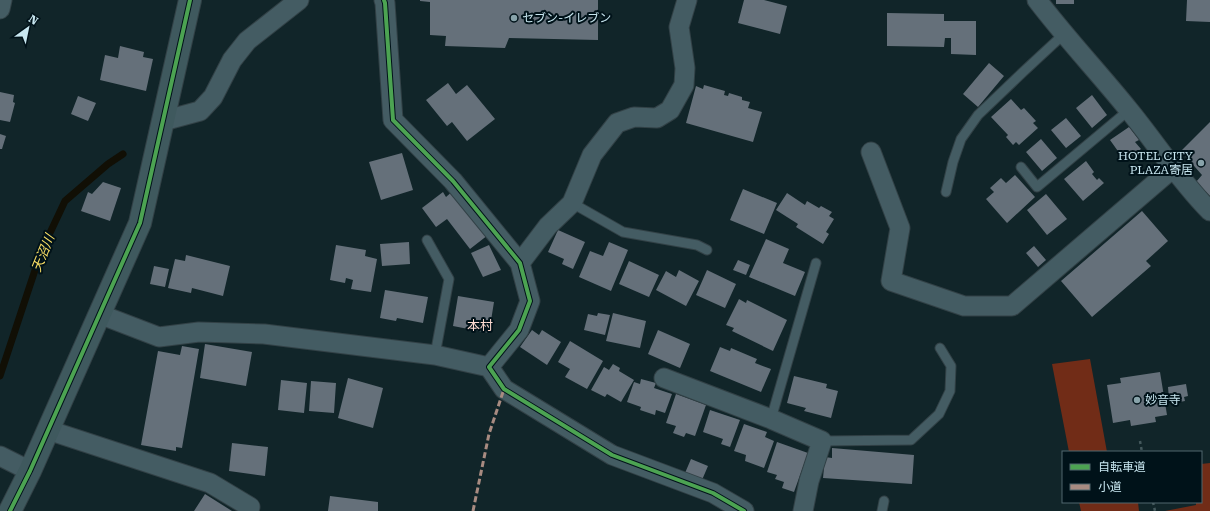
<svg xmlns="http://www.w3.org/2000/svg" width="1210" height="511" font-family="'Roboto Serif','Noto Sans JP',serif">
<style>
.green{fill:#712c17}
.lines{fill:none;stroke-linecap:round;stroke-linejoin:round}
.stream{stroke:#110f05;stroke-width:7}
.building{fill:#65707a}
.lane-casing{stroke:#324146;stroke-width:11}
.street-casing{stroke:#324146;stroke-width:21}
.secondary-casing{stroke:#324146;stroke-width:24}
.path{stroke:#44585c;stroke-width:2.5;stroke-dasharray:3 3;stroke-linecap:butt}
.lane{stroke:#445c63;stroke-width:9}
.street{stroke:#445c63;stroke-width:19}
.secondary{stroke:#3f595e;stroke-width:22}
.quiet{stroke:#a88b81;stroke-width:3;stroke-dasharray:6 3;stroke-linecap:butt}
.cycleway-casing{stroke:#001219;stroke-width:6}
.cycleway{stroke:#4ca352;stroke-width:4}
.poi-dot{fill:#88a3aa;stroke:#001219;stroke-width:1.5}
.labels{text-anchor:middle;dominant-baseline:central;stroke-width:4;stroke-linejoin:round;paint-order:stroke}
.poi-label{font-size:12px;fill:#c8e7f0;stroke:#001219;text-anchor:start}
.water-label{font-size:13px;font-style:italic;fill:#ffe366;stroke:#001219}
.neighbourhood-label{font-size:13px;fill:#fddbd1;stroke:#001219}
</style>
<rect width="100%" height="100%" fill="#112529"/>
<!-- green -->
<path class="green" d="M1090 359 1107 452H1069L1052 364Z
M1210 463V511H1165L1196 505V502H1201V464Z
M1079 502H1138L1139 511H1081Z"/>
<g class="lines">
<!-- stream -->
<path class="stream" d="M0 376 41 252 65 201 108 164 123 154"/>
</g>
<!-- building -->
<path class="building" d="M420 0H598V40L509 38 505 48 445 46 446 36 430 35V2L420 1Z
M744 0H764L787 6 780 34 738 23Z
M1056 0H1074V4H1056Z
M1187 0H1210V22L1186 21Z
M887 13 944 14V21H976V55L951 54V38H945L944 47 887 46Z
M120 46 144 52 143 57 153 59 146 91 100 80 105 55 118 58Z
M989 63 1004 76 978 107 963 94Z
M448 83 456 94 467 85 495 119 467 141 452 122 447 126 426 100Z
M704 85 725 91 724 95 728 96 729 93 742 97V100L750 102 748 108 762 112 753 142 686 123 696 86 703 89Z
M0 92 14 95 13 102 15 103 10 122 0 120Z
M1092 95 1107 115 1092 128 1076 108Z
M78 96 96 103 88 121 71 114Z
M1011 99 1021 110 1024 108 1036 121 1033 123 1038 128 1019 145 1016 142 1013 145 1006 137 1008 135 991 117Z
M1066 118 1081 136 1066 148 1051 130Z
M1210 122V196L1196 182 1202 175 1181 151Z
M1129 127 1139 140 1135 142 1141 149 1125 161 1110 140Z
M0 134 6 136 2 149H0Z
M1041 139 1057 158 1042 171 1026 152Z
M402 153 413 190 381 200 369 162Z
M1086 161 1094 172 1092 174 1097 180 1099 178 1104 183 1083 201 1064 179Z
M1015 175 1035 197 1007 223 986 199 994 192 990 188 1001 178 1006 183Z
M103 182 121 188 110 221 81 211 88 192 92 194Z
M743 189 777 203 764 234 730 220Z
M454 190 488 235 470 249 447 219 436 227 422 208 443 192 446 197Z
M787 193 805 205 807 201 819 208 821 206 832 212 829 216 834 219 826 232 829 234 823 244 796 227 798 224 776 210Z
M1046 194 1067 219 1047 235 1027 210Z
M1142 211 1168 241 1146 261 1151 266 1092 317 1061 281Z
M558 230 585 242 573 269 562 264 564 259 548 252Z
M766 239 789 249 783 263 805 272 795 296 749 277Z
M409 242 410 264 382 266 380 244Z
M609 242 628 250 611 291 579 277 590 251 603 256Z
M336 245 366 250 365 256 377 259 371 292 351 289 353 280 346 278 345 283 330 280Z
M489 245 501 270 483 277 471 253Z
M1034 246 1046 260 1038 267 1026 253Z
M186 255 230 266 223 296 192 288 191 293 168 288 175 259 185 261Z
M738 260 750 265 746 275 733 270Z
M629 261 659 275 649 297 619 284Z
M154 266 169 269 165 287 150 284Z
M679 270 699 281 686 306 656 290 666 271 676 277Z
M707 270 736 284 725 308 696 295Z
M385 290 428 297 423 323 397 318 396 321 380 318Z
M458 296 494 302 489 333 453 326Z
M739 299 746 303 747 300 787 320 773 351 732 331 734 328 726 325Z
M598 313 610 315 605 335 584 330 588 314 597 316Z
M613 313 646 321 640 348 606 341Z
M532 330 539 335 542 330 561 342 547 365 520 347Z
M658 330 690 344 680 368 648 354Z
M570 341 603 361 587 389 565 377 570 369 558 362Z
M205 344 252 352 246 386 200 378Z
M182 346 199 349 182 448 176 447V451L141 445 158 351 180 355Z
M720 347 730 351 731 348 757 359 755 363 771 369 761 392 710 371Z
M613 364 620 368 619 371 634 380 621 402 607 394 605 397 591 390 604 367 609 370Z
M1160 372 1167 415 1155 417 1156 422 1131 426 1130 420 1113 423 1107 385 1121 383 1120 378Z
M794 376 827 384 826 388 838 391 831 418 804 411 806 408 787 403Z
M348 378 383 388 373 428 338 418Z
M641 379 656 383 654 388 672 394 665 413 656 410 655 415 640 410 641 407 627 402 634 382 640 384Z
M281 380 307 383 304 413 278 410Z
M311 381 336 383 334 413 309 411Z
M1186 384 1188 396 1184 397 1185 401 1174 403 1173 399H1169L1168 387Z
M676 394 706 405 695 436 686 433 684 437 673 433 676 426 666 423Z
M710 410 740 420 730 447 721 444 723 439 703 432Z
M744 424 767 432 765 437 774 441 764 468 745 461 746 455 734 451Z
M777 442 808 453 794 492 782 488 784 482 775 479 777 475 767 472Z
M232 443 268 447 265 476 229 471Z
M832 448 914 455 912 484 823 478 825 457 832 458Z
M691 459 708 466 702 480 685 473Z
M205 494 232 511H194Z
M330 496 378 502V511H328Z"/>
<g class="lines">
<defs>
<path id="lane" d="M1021 167 1037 187 1129 110
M946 192 953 162 961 139 978 115 1023 72 1064 34
M572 203 623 232 697 245 707 250
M427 240 449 279 435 355
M771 419 816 263
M822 441 911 440 939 414 950 391 951 366 940 348
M882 511 884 501"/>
<path id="street" d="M384 0 385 3 393 120 453 181 520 263 530 301 519 330 489 367 504 389 612 455 713 493 744 511
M1037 0C1066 38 1098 72 1128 109 1156 143 1179 180 1210 211
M0 9 2 0
M163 121 200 111 213 97 232 60 247 41 299 0
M871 152 900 228 891 281 964 306H1012L1173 168
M520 263 548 226 572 203 592 155 617 123 634 117 657 118 670 110 684 85 685 68 679 27 687 0
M99 314 159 337 199 332 264 334 435 355 489 367
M664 378 771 419 822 441 809 481 803 511
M48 430 210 483 250 507 249 511
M0 456 30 471"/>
<path id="secondary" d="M10 511 30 471 140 223 190 0"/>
</defs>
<!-- lane casing -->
<use href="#lane" class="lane-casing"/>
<!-- street casing -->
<use href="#street" class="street-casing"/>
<!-- secondary casing -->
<use href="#secondary" class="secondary-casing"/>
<!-- path -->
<path class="path" d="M1140 441 1142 452
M1153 502 1155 511"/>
<!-- lane -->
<use href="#lane" class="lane"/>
<!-- street -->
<use href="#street" class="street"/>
<!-- secondary -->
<use href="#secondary" class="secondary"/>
<!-- quiet -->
<path class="quiet" d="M473 511 489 434 504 389"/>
<defs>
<path id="cycleway" d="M384 0 385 3 393 120 453 181 520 263 530 301 519 330 489 367 504 389 612 455 713 493 744 511
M10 511 30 471 140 223 190 0"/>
</defs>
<!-- cycleway casing -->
<use href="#cycleway" class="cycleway-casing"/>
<!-- cycleway -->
<use href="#cycleway" class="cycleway"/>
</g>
<!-- markers -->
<g class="poi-dot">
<circle cx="514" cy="18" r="4"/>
<circle cx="1201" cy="163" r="4"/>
<circle cx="1137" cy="400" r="4"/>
</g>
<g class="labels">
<!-- poi labels -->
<g class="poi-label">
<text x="522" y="18">セブン-イレブン</text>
<text x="1193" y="156" text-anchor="end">HOTEL CITY<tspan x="1193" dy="14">PLAZA寄居</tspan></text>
<text x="1145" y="400">妙音寺</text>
</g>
<!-- water labels -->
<g class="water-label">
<text transform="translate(43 253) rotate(-68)">天沼川</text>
</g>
<!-- neighbourhood labels -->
<g class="neighbourhood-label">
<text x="480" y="325">本村</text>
</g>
</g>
<!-- legend -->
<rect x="1062" y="451" width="140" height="52" fill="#001219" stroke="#50676f"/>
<rect x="1070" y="464" width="20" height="6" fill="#4ca352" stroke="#50676f"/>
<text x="1098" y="471" font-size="12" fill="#c8e7f0">自転車道</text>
<rect x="1070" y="484" width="20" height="6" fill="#a88b81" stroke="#50676f"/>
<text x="1098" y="491" font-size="12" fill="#c8e7f0">小道</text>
<!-- north arrow -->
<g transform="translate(28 28) rotate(33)" stroke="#001219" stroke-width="3" paint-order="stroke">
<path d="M0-3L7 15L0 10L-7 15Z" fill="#c8e7f0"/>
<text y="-6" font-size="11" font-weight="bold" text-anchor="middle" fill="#c8e7f0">N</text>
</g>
</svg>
